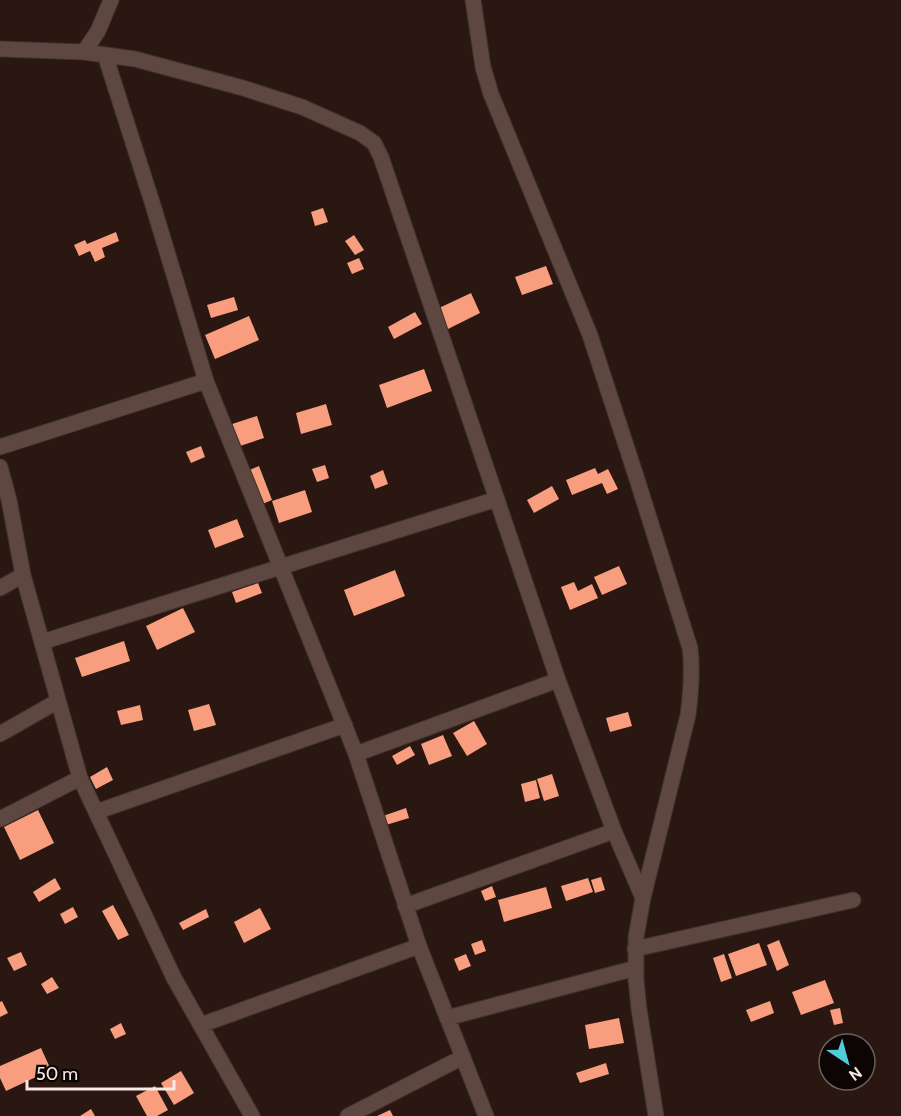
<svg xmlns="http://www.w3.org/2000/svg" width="901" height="1116" font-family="Cabin,sans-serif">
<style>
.building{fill:#f89e7f}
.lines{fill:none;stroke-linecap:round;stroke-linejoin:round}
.minor-casing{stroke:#40312e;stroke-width:17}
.minor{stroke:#5d4740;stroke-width:15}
</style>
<rect width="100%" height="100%" fill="#2a1711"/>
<!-- building -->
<path class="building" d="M323 208 328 222 315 226 311 212Z
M116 232 119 241 102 248 105 257 95 262 90 251 79 256 74 245 85 240 87 244Z
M354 235 364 250 355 255 345 241Z
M359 258 364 269 352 274 347 263Z
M546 266 553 284 522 295 515 277Z
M471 293 480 313 448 329 439 308Z
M234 297 238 310 211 318 207 305Z
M415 312 422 324 394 339 388 327Z
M249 316 259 340 215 359 205 335Z
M424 369 432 391 387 408 379 385Z
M326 404 332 425 301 434 296 413Z
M257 416 264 438 240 446 232 424Z
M201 446 205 457 191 463 186 452Z
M325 465 329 478 317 482 312 469Z
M259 466 272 500 260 505 247 471Z
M595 468 598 474 608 469 618 489 607 494 602 483 572 495 566 480Z
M383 470 388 484 375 489 370 476Z
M552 486 559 499 534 513 527 500Z
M305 490 312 512 279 523 272 501Z
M237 519 244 537 215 548 208 530Z
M619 566 627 584 602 595 594 577Z
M395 570 405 596 354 616 344 590Z
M574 582 578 591 592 584 598 598 570 610 561 587Z
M258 583 262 593 236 603 232 592Z
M183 608 195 632 157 650 146 626Z
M124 641 130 661 82 677 75 658Z
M209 704 216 725 194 731 188 710Z
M140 705 143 720 121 725 117 711Z
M628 712 632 726 610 732 606 718Z
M474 721 487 744 467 756 453 733Z
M443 735 452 756 429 765 421 744Z
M410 746 415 755 397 765 392 756Z
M107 767 113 780 96 789 90 777Z
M552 774 559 796 544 801 537 779Z
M536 780 540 798 525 802 521 784Z
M406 808 409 818 386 825 383 816Z
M38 810 54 843 20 860 4 827Z
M601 877 605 890 595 893 591 880Z
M55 878 61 889 39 902 33 892Z
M588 878 593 892 566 901 561 886Z
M492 886 496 897 485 901 481 891Z
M546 887 552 908 504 922 498 900Z
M113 905 129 935 118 940 102 911Z
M73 907 78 917 65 924 60 914Z
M260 908 271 929 244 943 234 922Z
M206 909 209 917 183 930 179 923Z
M482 940 486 951 475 955 471 944Z
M779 940 789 965 777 971 767 945Z
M759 943 767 965 736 976 728 954Z
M21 952 27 965 14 971 7 958Z
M466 954 471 966 459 971 454 959Z
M724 954 732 978 721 982 713 958Z
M52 977 59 988 47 994 41 984Z
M825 980 834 1003 801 1015 792 992Z
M2 1001 8 1013 0 1017V1002Z
M770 1001 774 1013 751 1022 746 1010Z
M840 1008 843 1023 834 1025 830 1010Z
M619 1018 624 1043 589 1049 585 1025Z
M121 1023 126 1034 115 1039 110 1029Z
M41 1048 51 1070 6 1091 0 1078V1066Z
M606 1063 609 1074 580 1083 576 1073Z
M181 1071 194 1093 174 1105 161 1083Z
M155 1086 168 1110 157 1116H147L136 1096Z
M91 1109 95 1116H80Z
M390 1110 393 1116H377Z"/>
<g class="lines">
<defs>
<path id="minor" d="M473 0 483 67 491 94 590 335 636 476 690 648C693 671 691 692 688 715L643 898 636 937V980L639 1009 656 1116
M0 49 84 52 135 59 243 88 302 107 360 133 374 143 381 157 558 680 614 831 643 898
M84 52 98 31 111 0
M105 55 152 202 206 381 356 754 419 946 486 1116
M0 447 206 381
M0 467 9 500 23 575 80 778 174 978 252 1116
M0 588 23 575
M42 642 497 499
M0 734 58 701
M356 754 558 680
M96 812 345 725
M0 819 80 778
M405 906 614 831
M635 949 853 900
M447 1018 636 968
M201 1025 419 946
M348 1116 463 1057"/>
</defs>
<!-- minor casing -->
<use href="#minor" class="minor-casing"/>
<!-- minor -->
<use href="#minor" class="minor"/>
</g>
<!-- north arrow -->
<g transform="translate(847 1062) rotate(144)"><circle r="28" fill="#0d0504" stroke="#6b605e" stroke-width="1.5"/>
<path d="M0-4.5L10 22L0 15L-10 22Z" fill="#52cbd9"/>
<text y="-9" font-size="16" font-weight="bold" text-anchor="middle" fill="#f7e9e4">N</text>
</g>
<!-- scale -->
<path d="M27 1080v9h147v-9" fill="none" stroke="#f7e9e4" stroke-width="3"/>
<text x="36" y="1080" font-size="18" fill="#f7e9e4" stroke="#0d0504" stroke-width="4.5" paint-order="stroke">50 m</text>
</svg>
